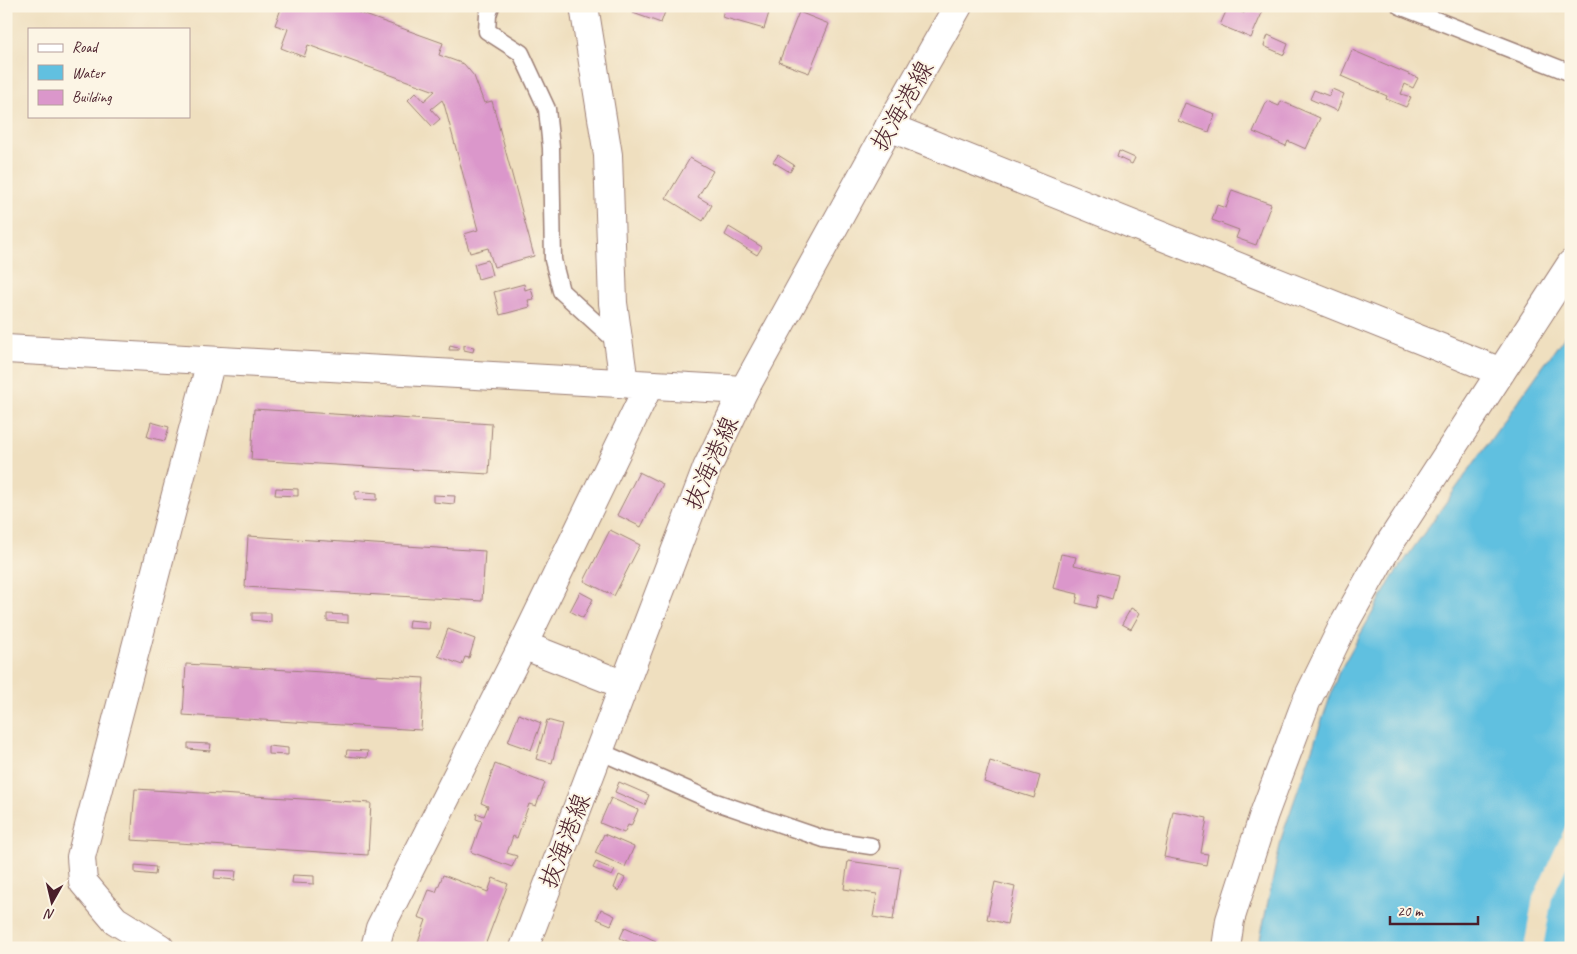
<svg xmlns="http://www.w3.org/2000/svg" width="1577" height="954" font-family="Caveat,'Klee One',sans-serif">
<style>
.water{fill:#61c0e0;stroke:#567086}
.pier{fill:#efdfbf}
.building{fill:#db97cb}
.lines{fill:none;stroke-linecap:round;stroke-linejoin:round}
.lane-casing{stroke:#9c7f75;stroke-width:19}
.street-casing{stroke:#9c7f75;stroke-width:30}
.secondary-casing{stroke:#9c7f75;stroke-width:30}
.lane{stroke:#fff;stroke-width:16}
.street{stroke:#fff;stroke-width:28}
.secondary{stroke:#fff;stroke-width:28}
.labels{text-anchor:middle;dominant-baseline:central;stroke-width:4;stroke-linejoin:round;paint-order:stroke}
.street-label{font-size:25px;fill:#4a1f2b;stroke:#fcf5e5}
</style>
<rect width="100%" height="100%" fill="#fcf5e5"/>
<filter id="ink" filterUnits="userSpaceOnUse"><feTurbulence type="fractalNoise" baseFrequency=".02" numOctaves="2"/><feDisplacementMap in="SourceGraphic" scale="10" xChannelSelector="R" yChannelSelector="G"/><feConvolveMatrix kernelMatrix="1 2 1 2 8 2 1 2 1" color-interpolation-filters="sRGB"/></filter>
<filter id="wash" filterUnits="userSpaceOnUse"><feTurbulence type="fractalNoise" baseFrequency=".0096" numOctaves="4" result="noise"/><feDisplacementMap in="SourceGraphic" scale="20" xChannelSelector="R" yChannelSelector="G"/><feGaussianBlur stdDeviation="1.12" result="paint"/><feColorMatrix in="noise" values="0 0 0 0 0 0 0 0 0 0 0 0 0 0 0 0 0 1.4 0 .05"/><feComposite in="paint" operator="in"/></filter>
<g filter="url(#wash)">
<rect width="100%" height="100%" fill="#efdfbf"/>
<!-- water -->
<path class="water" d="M1571 327V948H1258L1282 836 1338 674 1392 578Z"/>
<!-- pier -->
<path class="pier" d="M1571 815V858L1552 898 1543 948H1524L1533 897Z"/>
<g id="blocks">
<!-- building -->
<path class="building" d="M282 6H340L443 43 439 55 464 64 474 76 484 103 492 101 534 256 494 267 488 248 470 253 464 234 478 230 444 104 442 100 431 109 440 119 432 126 408 100 416 92 424 101 435 91 308 45 304 57 281 48 288 29 275 25Z
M636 6H667L661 23 633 13Z
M725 6H771L764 29 722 17Z
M1228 7 1244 13 1247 7 1262 13 1251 38 1220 25Z
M799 12 829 24 809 73 779 62Z
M1268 35 1288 44 1284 55 1264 46Z
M1352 50 1418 78 1413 88 1405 84 1401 94 1411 97 1406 107 1386 99 1387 96 1341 76Z
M1332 89 1344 94 1337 111 1310 99 1314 90 1329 96Z
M1267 101 1279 106 1281 101 1320 118 1306 149 1288 141 1286 146 1253 132Z
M1185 103 1215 114 1209 132 1178 121Z
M1119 151 1135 158 1132 164 1117 157Z
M778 155 794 165 790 172 773 162Z
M690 158 713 171 698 197 712 205 703 221 666 198Z
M1232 190 1271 204 1256 245 1236 238 1239 230 1212 220 1217 205 1226 208Z
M729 227 762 247 757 255 725 235Z
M488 260 492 275 478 279 474 264Z
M524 284 525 290 531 288 534 299 528 300 530 307 500 315 494 292Z
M450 345 458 347V350H449Z
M464 345 474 347 473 352 464 350Z
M254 409 492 424 489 474 251 460Z
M151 422 169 427 165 441 147 437Z
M639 472 663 484 641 527 617 515Z
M276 488 298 489V496L275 495Z
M355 491 377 493V500L355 499Z
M433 495 455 496 454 504 433 502Z
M610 530 640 545 614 596 584 581Z
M248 536 485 551 482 601 245 587Z
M1061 554 1076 557 1074 565 1118 575 1112 599 1099 595 1096 608 1076 603 1078 594 1053 588Z
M580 592 593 599 583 618 570 611Z
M1131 608 1140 613 1131 629 1122 624Z
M252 613H271V622L252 620Z
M327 614 348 615V623L327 621Z
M409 620 430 622 429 629 408 628Z
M448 629 475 639 469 658 465 657 462 665 438 656Z
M186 664 424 678 421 730 183 715Z
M519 714 541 723 531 750 508 742Z
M547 720 562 724 552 763 536 759Z
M188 743 211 744 210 751 188 749Z
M268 746 288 748V755L268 754Z
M347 750 368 751 367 758 346 756Z
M990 761 1040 776 1034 798 984 782Z
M495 764 545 783 536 806 529 804 517 838 513 836 507 853 517 856 512 867 471 852 482 821 476 819 477 813 484 816 488 806 481 803Z
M619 782 649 795 645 805 615 792Z
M135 789 371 803 368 855 131 840Z
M611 798 638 810 631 826 628 825 624 833 600 823Z
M1173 811 1207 818 1201 853 1208 854 1206 865 1164 857Z
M604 834 634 847 625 867 595 853Z
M848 861 901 868 893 920 873 917 877 894 844 889Z
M596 862 615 870 612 876 593 868Z
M135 865 156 867 155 875 135 873Z
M215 870 236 871 235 880 214 878Z
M293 875 314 876V884L292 883Z
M443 875 488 892 493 878 508 884 484 948H416L426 920 418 917 429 890 436 892Z
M619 875 625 878 619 891 614 888Z
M995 882 1015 887 1007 924 987 919Z
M601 909 615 916 611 925 597 919Z
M625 927 656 941 653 948H643L620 938Z"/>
</g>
</g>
<g filter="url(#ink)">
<use href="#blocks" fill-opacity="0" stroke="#9c7f75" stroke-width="1"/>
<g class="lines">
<defs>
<path id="lane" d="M491 6 488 15 487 31 521 53 547 109 551 148 553 260 561 291 618 343
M1400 6 1571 73
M599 751 713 801 824 839 871 846"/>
<path id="street" d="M584 6 608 155 613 303 624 383
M889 127 1501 372
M6 349 744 390
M523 645 624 685
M160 948 115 920 83 882 81 857 211 361
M375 948 380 928 523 645 649 385
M1226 948 1230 920 1264 814 1306 702 1343 626 1388 546 1571 264"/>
<path id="secondary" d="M524 948 707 468 744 390 889 127 958 6"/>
</defs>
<!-- lane casing -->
<use href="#lane" class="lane-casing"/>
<!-- street casing -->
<use href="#street" class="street-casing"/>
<!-- secondary casing -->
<use href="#secondary" class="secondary-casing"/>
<!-- lane -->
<use href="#lane" class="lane"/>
<!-- street -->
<use href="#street" class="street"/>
<!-- secondary -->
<use href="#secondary" class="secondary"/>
</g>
</g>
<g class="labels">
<!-- street labels -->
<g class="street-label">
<text transform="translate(902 106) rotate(-60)">抜海港線</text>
<text transform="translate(711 463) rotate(-66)">抜海港線</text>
<text transform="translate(565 841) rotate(-69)">抜海港線</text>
</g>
</g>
<!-- margin -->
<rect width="1577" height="954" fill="none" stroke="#fcf5e5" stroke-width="25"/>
<!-- legend -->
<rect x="28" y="28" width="162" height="90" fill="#fcf5e5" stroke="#b59f9b"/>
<rect x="38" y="44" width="25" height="8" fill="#ffffff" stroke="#b59f9b"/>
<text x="72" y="52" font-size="15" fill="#4a1f2b">Road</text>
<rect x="38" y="65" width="25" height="15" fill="#61c0e0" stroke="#b59f9b"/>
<text x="72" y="78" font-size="15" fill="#4a1f2b">Water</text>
<rect x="38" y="90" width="25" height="15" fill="#db97cb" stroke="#b59f9b"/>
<text x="72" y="102" font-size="15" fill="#4a1f2b">Building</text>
<!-- north arrow -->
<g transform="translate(52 902) rotate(188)" stroke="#fcf5e5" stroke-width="4" paint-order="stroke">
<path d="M0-4L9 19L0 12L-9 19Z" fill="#4a1f2b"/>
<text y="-8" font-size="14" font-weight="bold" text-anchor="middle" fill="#4a1f2b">N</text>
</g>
<!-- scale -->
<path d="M1390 916v8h88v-8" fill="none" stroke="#4a1f2b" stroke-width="2.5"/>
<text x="1397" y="916" font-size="15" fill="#4a1f2b" stroke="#fcf5e5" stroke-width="4" paint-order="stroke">20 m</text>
</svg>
